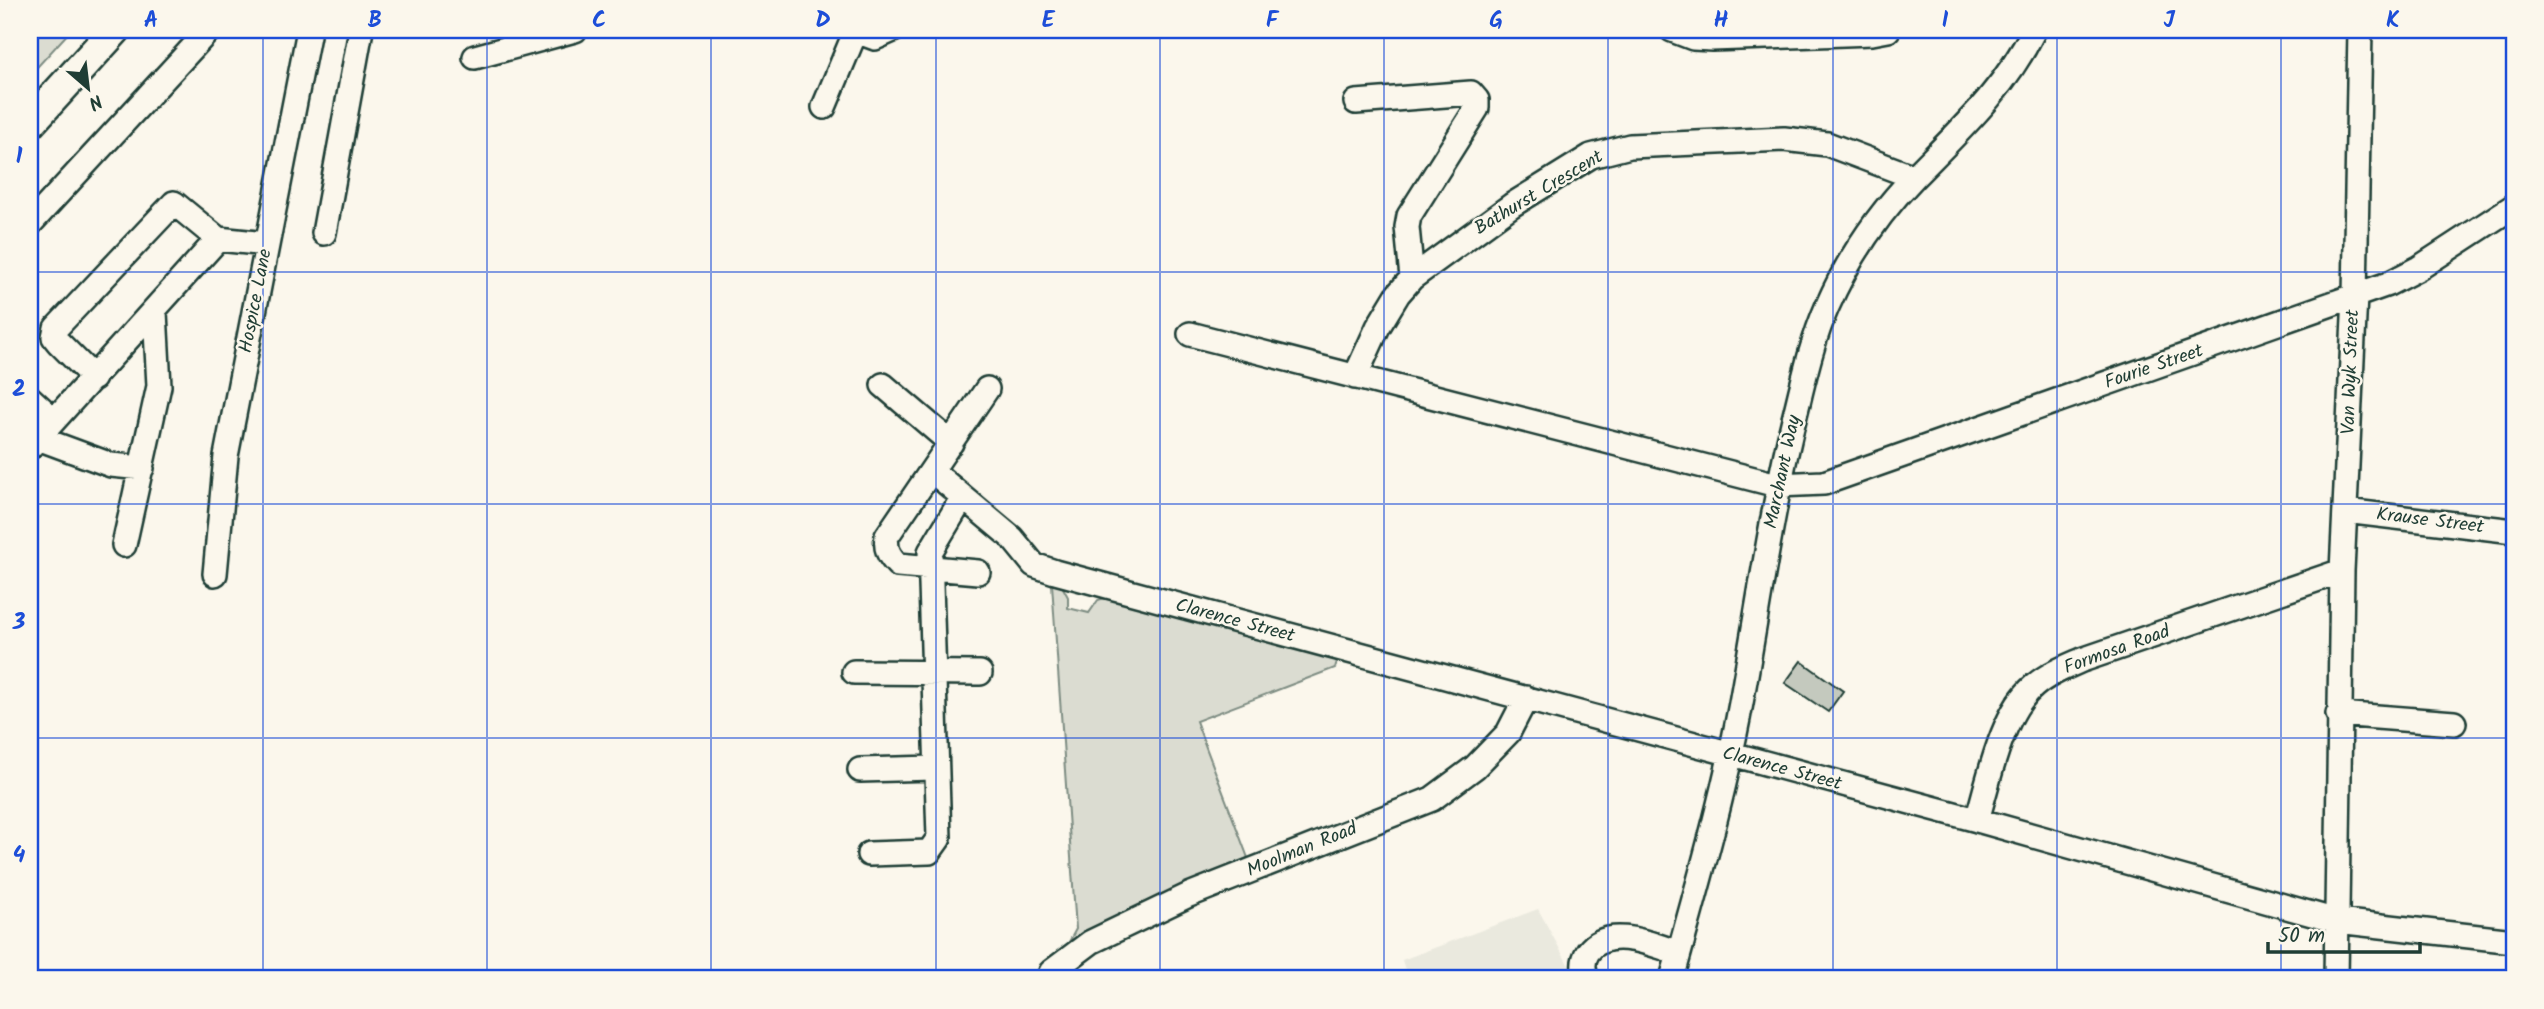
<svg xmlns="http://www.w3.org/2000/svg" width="2544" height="1009" font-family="Kalam,sans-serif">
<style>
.built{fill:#eae9de}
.green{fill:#dbdcd1;stroke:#7d8c82;stroke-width:2}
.building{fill:#c4c9be;stroke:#1f3d34;stroke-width:2}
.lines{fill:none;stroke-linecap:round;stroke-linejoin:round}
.minor-casing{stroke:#1f3d34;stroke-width:28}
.major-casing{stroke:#1f3d34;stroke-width:35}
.minor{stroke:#fbf7ec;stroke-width:23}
.major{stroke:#fbf7ec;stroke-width:30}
.grid{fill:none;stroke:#1d4ed8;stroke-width:2;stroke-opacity:0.55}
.labels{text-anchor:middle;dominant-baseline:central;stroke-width:5;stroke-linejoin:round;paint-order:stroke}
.street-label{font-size:19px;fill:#1f3d34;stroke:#fbf7ec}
.neatline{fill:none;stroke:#1d4ed8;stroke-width:2.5}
.grid-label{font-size:23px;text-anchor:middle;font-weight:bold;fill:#1d4ed8}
</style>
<rect width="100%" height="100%" fill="#fbf7ec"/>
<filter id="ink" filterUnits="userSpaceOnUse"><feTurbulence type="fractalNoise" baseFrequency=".0143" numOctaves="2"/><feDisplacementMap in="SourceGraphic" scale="14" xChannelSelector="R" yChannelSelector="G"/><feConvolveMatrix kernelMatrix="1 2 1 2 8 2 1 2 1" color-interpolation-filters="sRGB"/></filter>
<g filter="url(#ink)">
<!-- built -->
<path class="built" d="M1538 909 1576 979H1408L1402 960Z"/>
<!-- green -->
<path class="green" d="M30 30H71L30 75Z
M1052 584 1062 586 1068 597V608L1089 613 1098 600 1112 596 1338 658 1335 668 1196 721 1248 858 1173 890 1069 942 1076 929Z"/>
<!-- building -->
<path class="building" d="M1801 661 1843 691 1828 712 1785 683Z"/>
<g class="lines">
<defs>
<path id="minor" d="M853 30 875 38 893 30
M1672 30 1693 38 1712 39 1872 33 1888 30
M475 57 575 30
M1356 102 1471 93 1477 100V108L1409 216 1407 227 1412 278
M824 107 855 33
M30 224 209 30
M324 233 361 30
M1190 334 1777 485 1824 483 2388 284 2419 268 2514 206
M1355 377 1378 327 1398 294 1412 278 1512 205 1591 156 1630 146 1784 139 1827 144 1914 177
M94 378 58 342 54 337 56 328 174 203 218 239
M883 385 951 443
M30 398 54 420
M38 438 111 465 142 468
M30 447 218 239 267 244
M932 471 1012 538 1034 565 1055 572 1977 820 2337 921 2514 941
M2345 511 2514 531
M124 545 159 386 155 312
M978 572 898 565C889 556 885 549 887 536L987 389
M215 574 226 456 309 30
M854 672 980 673
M2338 714 2454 723
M860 770 934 768
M1977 820C1989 780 2001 714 2034 686 2048 674 2066 667 2082 660L2342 571
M869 854 929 852 939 838 930 552 963 497
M1049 979 1051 972 1091 942 1189 895 1432 799 1475 767 1508 733 1526 698
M1587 979C1583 970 1582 961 1588 952 1608 924 1654 945 1679 953
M1672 979C1697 888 1724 796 1741 703 1759 604 1772 505 1797 407 1805 374 1813 339 1827 307 1848 259 1879 213 1915 176 1961 129 2005 89 2034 30
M2336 979 2342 571 2355 296 2360 30"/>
<path id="major" d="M30 123 115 30"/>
</defs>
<!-- minor casing -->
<use href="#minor" class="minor-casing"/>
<!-- major casing -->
<use href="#major" class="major-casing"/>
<!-- minor -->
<use href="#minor" class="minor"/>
<!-- major -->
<use href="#major" class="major"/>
</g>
</g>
<!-- grid -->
<path class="grid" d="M263 30V979M487 30V979M711 30V979M936 30V979M1160 30V979M1384 30V979M1608 30V979M1833 30V979M2057 30V979M2281 30V979M30 272H2514M30 504H2514M30 738H2514"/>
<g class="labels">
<!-- street labels -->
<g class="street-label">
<text transform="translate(1539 193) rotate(-31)">Bathurst Crescent</text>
<text transform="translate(256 301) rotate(-79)">Hospice Lane</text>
<text transform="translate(2154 367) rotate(-19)">Fourie Street</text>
<text transform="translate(2351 372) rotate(-88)">Van Wyk Street</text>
<text transform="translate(1783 472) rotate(-78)">Marchant Way</text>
<text transform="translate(2430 521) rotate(7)">Krause Street</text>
<text transform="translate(1235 621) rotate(15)">Clarence Street</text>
<text transform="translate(2117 650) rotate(-20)">Formosa Road</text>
<text transform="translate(1782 769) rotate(15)">Clarence Street</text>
<text transform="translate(1302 850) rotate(-22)">Moolman Road</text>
</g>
</g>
<!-- margin -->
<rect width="2544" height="1009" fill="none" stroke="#fbf7ec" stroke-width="77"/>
<!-- north arrow -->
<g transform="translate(88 88) rotate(152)" stroke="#fbf7ec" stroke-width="5" paint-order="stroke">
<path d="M0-5L12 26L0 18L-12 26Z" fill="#1f3d34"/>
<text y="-10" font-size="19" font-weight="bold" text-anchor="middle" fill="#1f3d34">N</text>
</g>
<!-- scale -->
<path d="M2268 942v10h152v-10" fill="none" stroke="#1f3d34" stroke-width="3.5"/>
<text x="2278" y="942" font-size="21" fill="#1f3d34" stroke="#fbf7ec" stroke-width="5" paint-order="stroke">50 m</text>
<rect x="38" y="38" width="2468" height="932" class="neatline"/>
<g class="grid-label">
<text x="151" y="27">A</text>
<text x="375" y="27">B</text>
<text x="599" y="27">C</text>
<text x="823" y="27">D</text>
<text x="1048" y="27">E</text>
<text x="1272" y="27">F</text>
<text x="1496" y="27">G</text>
<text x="1721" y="27">H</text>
<text x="1945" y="27">I</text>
<text x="2169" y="27">J</text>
<text x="2393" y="27">K</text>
<text x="19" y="163">1</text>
<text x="19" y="396">2</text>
<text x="19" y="629">3</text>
<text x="19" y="862">4</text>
</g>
</svg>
